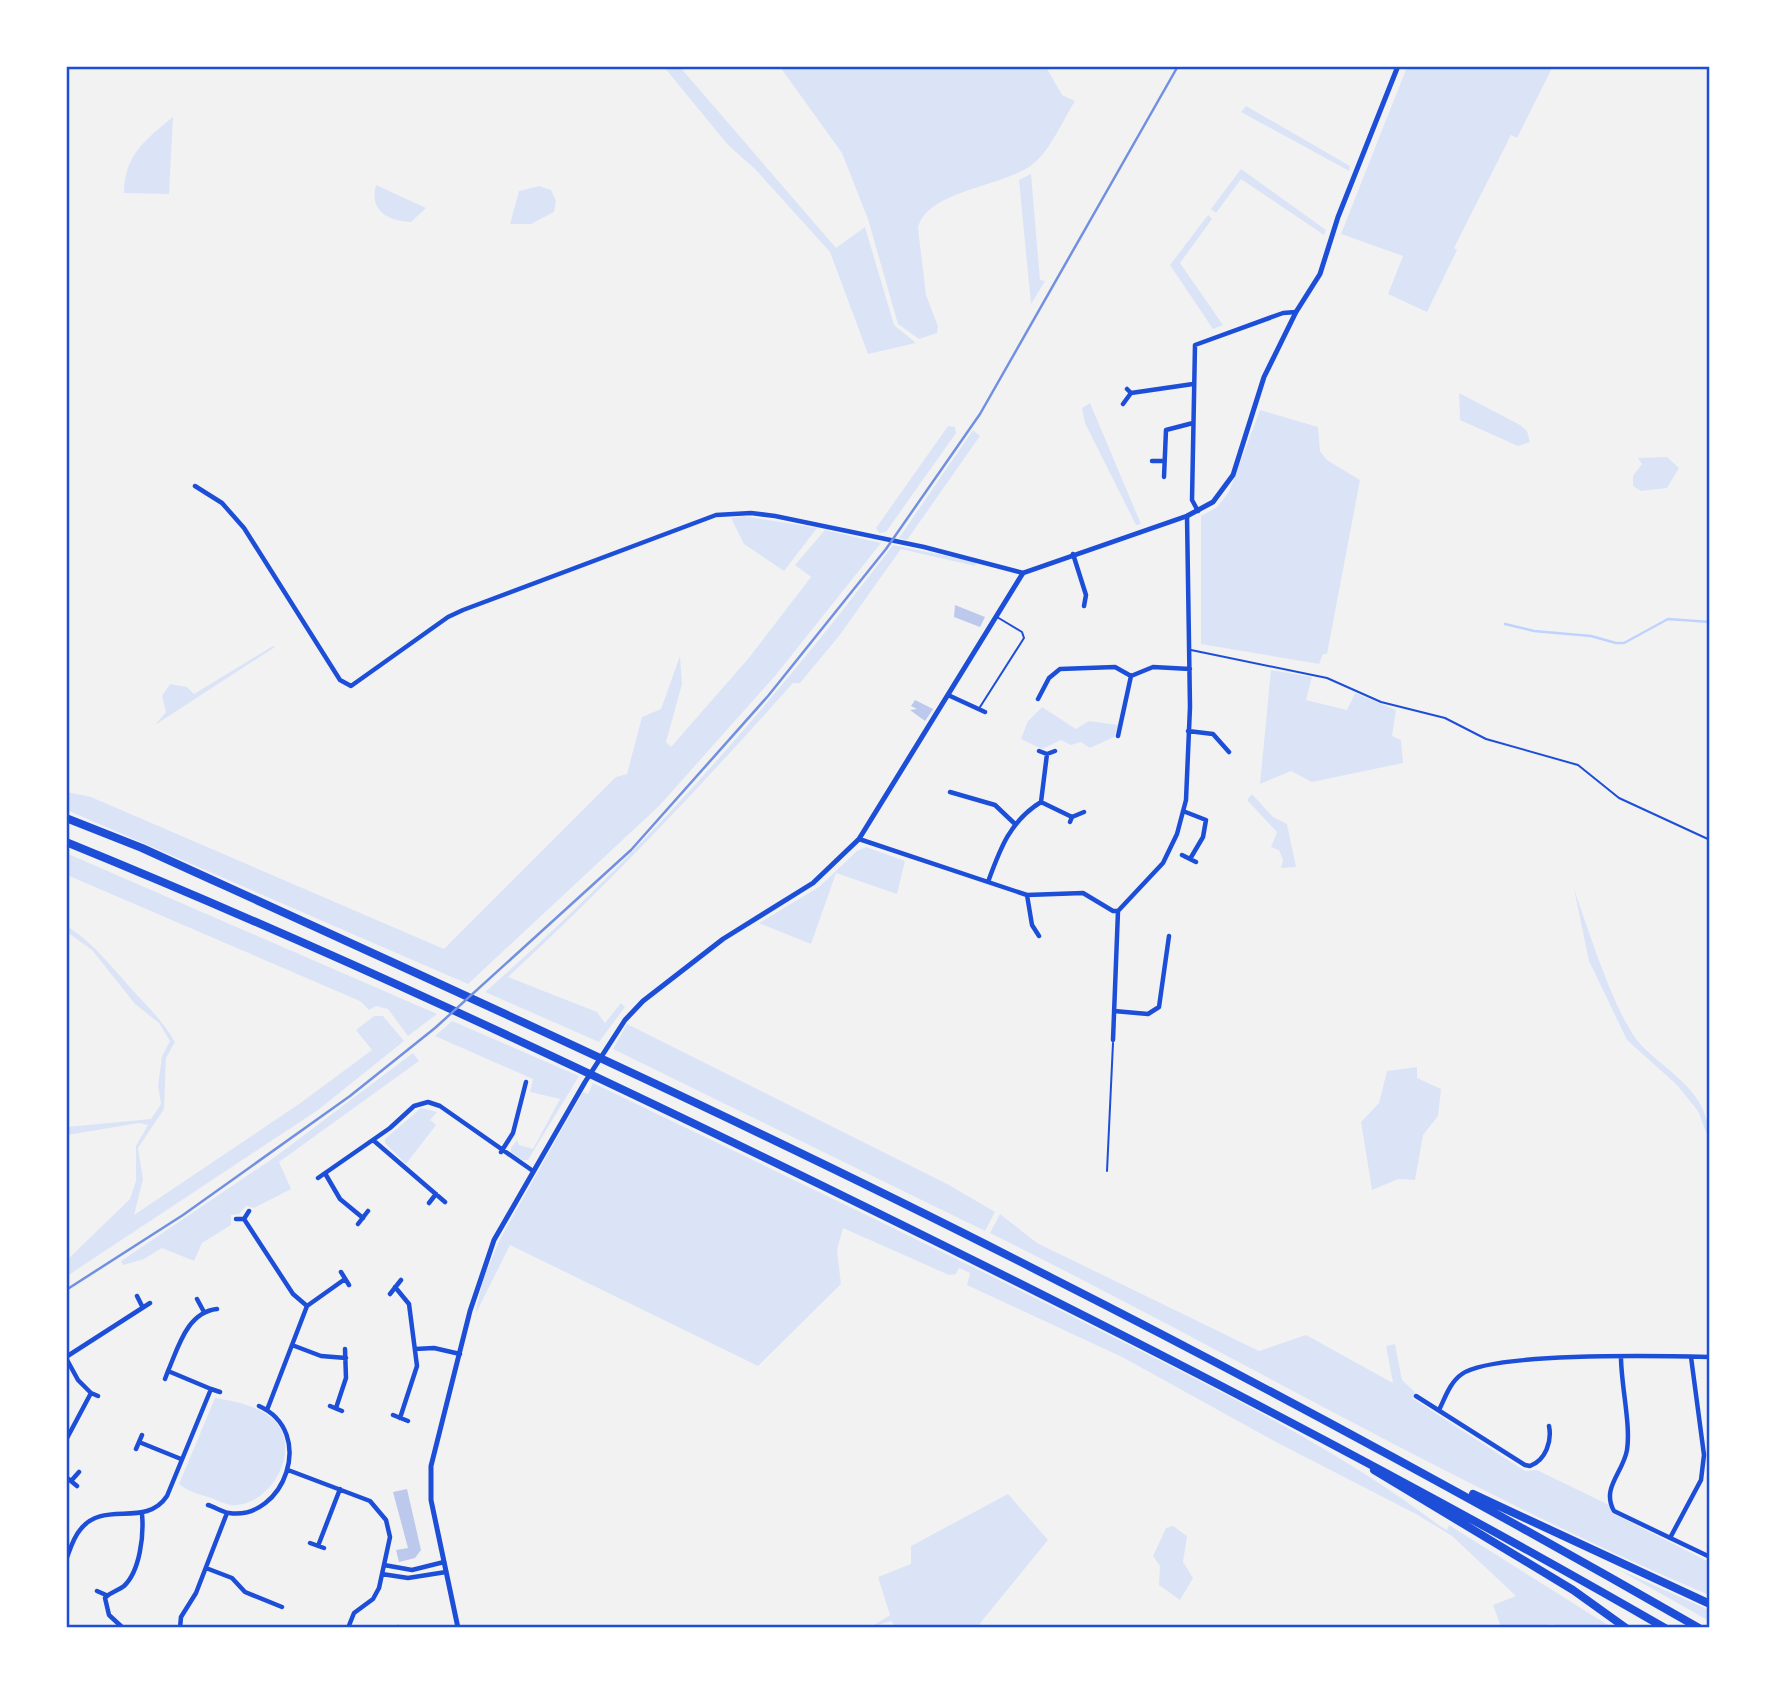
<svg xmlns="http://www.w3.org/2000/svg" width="1776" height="1694" font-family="Figtree,sans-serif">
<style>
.green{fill:#dbe4f7}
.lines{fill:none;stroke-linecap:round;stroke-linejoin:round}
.stream{stroke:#bfd3fe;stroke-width:2.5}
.building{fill:#bdc9ec}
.service{stroke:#1d4ed8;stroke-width:2}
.minor{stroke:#1d4ed8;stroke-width:4.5}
.tertiary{stroke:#1d4ed8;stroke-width:5}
.motorway{stroke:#1d4ed8;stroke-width:8}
.rail{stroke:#7290e2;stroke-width:2.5}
.neatline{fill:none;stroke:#1d4ed8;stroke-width:2.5}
</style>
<rect width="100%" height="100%" fill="#f2f2f2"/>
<!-- green -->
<path class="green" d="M664 67H680L836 248 865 227 894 325 916 343 868 354 830 252 756 170 728 145Z
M780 67H1046L1062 95 1075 101C1063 120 1050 151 1033 164 1004 187 927 190 918 228L926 295 938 326 937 333 919 339 898 324 868 219 842 153Z
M1407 67 1552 68 1517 138 1511 135 1454 248 1457 250 1427 312 1388 294 1403 256 1341 234Z
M1246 106 1350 166 1349 171 1241 112Z
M173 117 169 194 124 193C124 155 146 139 173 117Z
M1241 169 1326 230 1324 235 1241 179 1216 213 1211 209Z
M1031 174 1040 280 1045 281 1031 304 1019 180Z
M376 185 426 208 411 222C387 221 369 210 376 185Z
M539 186 551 190 556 201 554 212 531 224H510L519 191Z
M1208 215 1212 219 1180 263 1223 325 1213 329 1170 265Z
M1459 393 1520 425 1527 431 1530 442 1518 446 1460 420Z
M1090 403 1141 524 1136 525 1085 423 1082 408Z
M1260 410 1318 427 1320 451 1327 460 1360 480 1327 654H1323L1319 664 1201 644V516L1217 507 1229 492Z
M948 426 955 427 956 433 886 532 879 533 876 528Z
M973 430 980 436 907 540 899 538Z
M1667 457 1679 468 1667 488 1641 491 1633 486V476L1642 464 1638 458Z
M744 516 817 528 784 571 744 544 731 518Z
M825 530 881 543 775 676 659 806 468 984 67 810V792L91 797 444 949 616 777 627 774 642 717 661 709 680 656 682 684 666 742 671 747 748 659 811 577 795 565Z
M893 545 976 562 975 566 901 549 839 636 800 683H793C702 785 609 884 508 977L597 1012 605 1023 621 1003 625 1007 599 1042 485 992C637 859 771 706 893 545Z
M273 646 275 647 155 725 166 712 162 696 170 684 187 687 194 694Z
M1271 670 1312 677 1306 700 1347 710 1355 693 1396 710 1392 736 1401 740 1403 763 1312 782 1291 771 1260 784Z
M1042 707 1076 729 1089 721 1118 725 1114 737 1090 748 1081 742 1071 745 1061 740 1042 749 1021 739 1028 721Z
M1252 794 1273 817 1287 824 1296 867 1281 868 1283 860 1279 850 1271 847 1277 832 1247 800Z
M866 847 905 861 897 894 836 873 811 944 759 923 819 887 857 851Z
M66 853 437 1014 408 1036 388 1009 376 1006 369 1010 360 1001 67 875Z
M1574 889C1588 928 1616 1020 1643 1047 1673 1076 1710 1094 1709 1140L1698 1111 1677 1085 1627 1040 1589 961Z
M67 926C96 945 114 970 137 995 152 1011 164 1023 175 1042L166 1058 164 1109 138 1148 143 1179 134 1215 299 1104 372 1050 356 1030 374 1016H383L404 1041 318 1110 67 1276V1260L130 1199 136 1181V1146L148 1125 139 1123 67 1135V1127L151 1119 161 1104 158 1086 162 1056 170 1041 159 1023 135 1004 92 950 67 932Z
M452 1021 579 1076 528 1160H522L511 1152V1148L517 1140 519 1145 533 1149 560 1099 530 1092 533 1079 435 1036Z
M627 1024 949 1185 995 1212 985 1231 613 1049Z
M413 1053 419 1061 279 1162 291 1189 254 1208 246 1206 239 1214 231 1215V1225L202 1243 194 1261 162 1248 144 1259 123 1265 121 1261 275 1157Z
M1417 1067V1078L1441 1089 1438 1116 1423 1135 1415 1180 1398 1179 1372 1190 1361 1122 1379 1103 1387 1071Z
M593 1083C763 1165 933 1246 1101 1331 1216 1389 1337 1448 1440 1526L1447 1530 1449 1525 1611 1627H1561L1552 1624 1540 1627H1501L1493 1605 1516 1596 1452 1536 1416 1514 1276 1442 1122 1357 967 1285 970 1273 959 1268 956 1274 949 1275 843 1228 837 1250 841 1284 758 1366 510 1245 475 1315 483 1280 500 1239 583 1092 588 1094Z
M421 1108 437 1112 430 1120 436 1125 406 1164 385 1143V1139Z
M1000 1214 1037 1243 1259 1351 1306 1335 1393 1383 1386 1346 1395 1344 1402 1380 1415 1392 1412 1398 1525 1471 1537 1470 1609 1505 1612 1513 1709 1562V1595C1461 1490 1232 1353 990 1233Z
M215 1398C235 1401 258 1406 273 1419 303 1447 273 1502 237 1505 227 1506 219 1501 211 1498 199 1494 189 1492 179 1484Z
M1008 1494 1048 1540 977 1627H896L891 1621 871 1627 890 1615 878 1577 911 1564V1546Z
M1173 1526 1187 1536 1183 1562 1193 1578 1180 1600 1159 1585 1160 1566 1153 1556 1166 1528Z
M1620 1570 1709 1610V1621L1623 1572Z"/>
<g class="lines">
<!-- stream -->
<path class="stream" d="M1505 624 1534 631 1591 636 1616 643H1624L1668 619 1710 622"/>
</g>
<!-- building -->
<path class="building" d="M955 605 985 617 980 627 954 617Z
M915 700 933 709 925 721 910 710 917 709 911 706Z
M407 1489 421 1550 415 1558 399 1562 396 1550 408 1548 393 1492Z"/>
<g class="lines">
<!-- service -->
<path class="service" d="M1191 650 1327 678 1381 702 1445 718 1486 739 1578 765 1619 798 1710 840
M980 707 1024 638 1022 632 997 617
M1107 1171 1113 1043"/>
<!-- minor -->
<path class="minor" d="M1131 393 1193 384
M1123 404 1131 393 1127 389
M1152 461H1164
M1164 477 1166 430 1193 423
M195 486 222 503 244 528 340 680 351 686 448 617 463 610 716 515 751 513 775 516 924 547 1023 573
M1198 511 1192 500 1195 345 1283 313 1296 312
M1073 554 1086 595 1084 606
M1131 676 1153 667 1190 669
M948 695 985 712
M1038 699 1049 678 1060 669 1115 667 1131 676 1118 736
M1188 731 1213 734 1229 752
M1039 751 1047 754 1055 751
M950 792 995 805 1015 824
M1041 802 1072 817
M1183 811 1206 820 1203 837 1190 859
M1070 822 1072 817 1084 812
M859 839 1027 895 1083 893 1113 911H1118L1163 863 1177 834 1186 800 1190 707 1187 516
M1182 855 1196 862
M988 882C1000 849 1010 821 1041 802L1047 754
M1027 895 1032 925 1039 936
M1114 1011 1148 1014 1159 1007 1169 936
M1113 1040 1118 911
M373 1140 445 1202
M501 1152 513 1133 526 1082
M326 1175 340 1199 363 1218
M318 1178 390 1128 414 1106 428 1102 440 1106 533 1171
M429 1203 436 1194
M236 1219H244L249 1211
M244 1219 293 1294 307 1306 267 1410
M358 1224 368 1211
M341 1272 349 1285
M395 1287 409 1304 417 1366 400 1418
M390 1294 401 1280
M137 1296 142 1306
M197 1299 204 1312
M307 1306 345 1279
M292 1345 321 1356 346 1358
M415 1349 434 1348 460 1354
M66 1357 150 1303
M1621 1357C1621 1385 1631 1425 1627 1450 1623 1473 1601 1488 1614 1511L1710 1557
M66 1358 78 1380 91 1393 66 1440
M165 1379 168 1371
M211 1389 220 1392
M91 1393 98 1396
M1416 1396 1525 1465 1530 1466C1546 1460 1552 1441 1549 1426
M330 1406 342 1411
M336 1408 346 1378 345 1349
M1439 1410C1445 1398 1450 1382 1462 1374 1493 1352 1665 1356 1710 1357
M393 1415 408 1421
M139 1442 181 1459
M136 1449 142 1435
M288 1470 370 1501 386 1520 390 1537 379 1588 373 1599 354 1613 348 1628
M66 1477 77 1486
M71 1481 79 1472
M208 1505C215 1507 222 1512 229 1513 284 1521 317 1432 259 1406
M1670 1538 1701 1480 1704 1455 1691 1357
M310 1543 324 1548
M318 1546 340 1489
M66 1560C70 1550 73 1538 80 1530 103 1499 145 1529 167 1496L211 1389 168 1371C178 1348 187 1312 217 1309
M384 1565 412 1570 444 1562
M206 1568 232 1578 245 1592 282 1607
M382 1574 408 1578 446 1572
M97 1591 106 1595
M123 1628 109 1615 105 1598C110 1592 118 1591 124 1586 140 1571 144 1535 142 1514
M180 1628 181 1617 196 1593 227 1513
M398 1628V1627"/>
<!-- tertiary -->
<path class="tertiary" d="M458 1628 431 1500V1466L470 1311 494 1240 585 1082 625 1020 643 1001 723 939 813 883 859 839 1023 573 1187 516 1213 502 1233 475 1264 377 1296 312 1320 274 1338 217 1398 66"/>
<!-- motorway -->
<path class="motorway" d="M66 818 142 848C447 987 754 1125 1052 1278 1271 1389 1486 1506 1699 1628
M66 842C324 947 575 1065 825 1187 1109 1326 1391 1470 1665 1628
M1374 1470 1573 1590 1626 1628
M1473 1494 1710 1604"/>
<!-- rail -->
<path class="rail" d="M66 1290 183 1215 350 1096 435 1028 631 850 768 696 886 549 980 414 1178 66"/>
</g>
<!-- border -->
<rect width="1776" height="1694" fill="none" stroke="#ffffff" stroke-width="136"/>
<rect x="68" y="68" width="1640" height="1558" class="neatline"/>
</svg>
